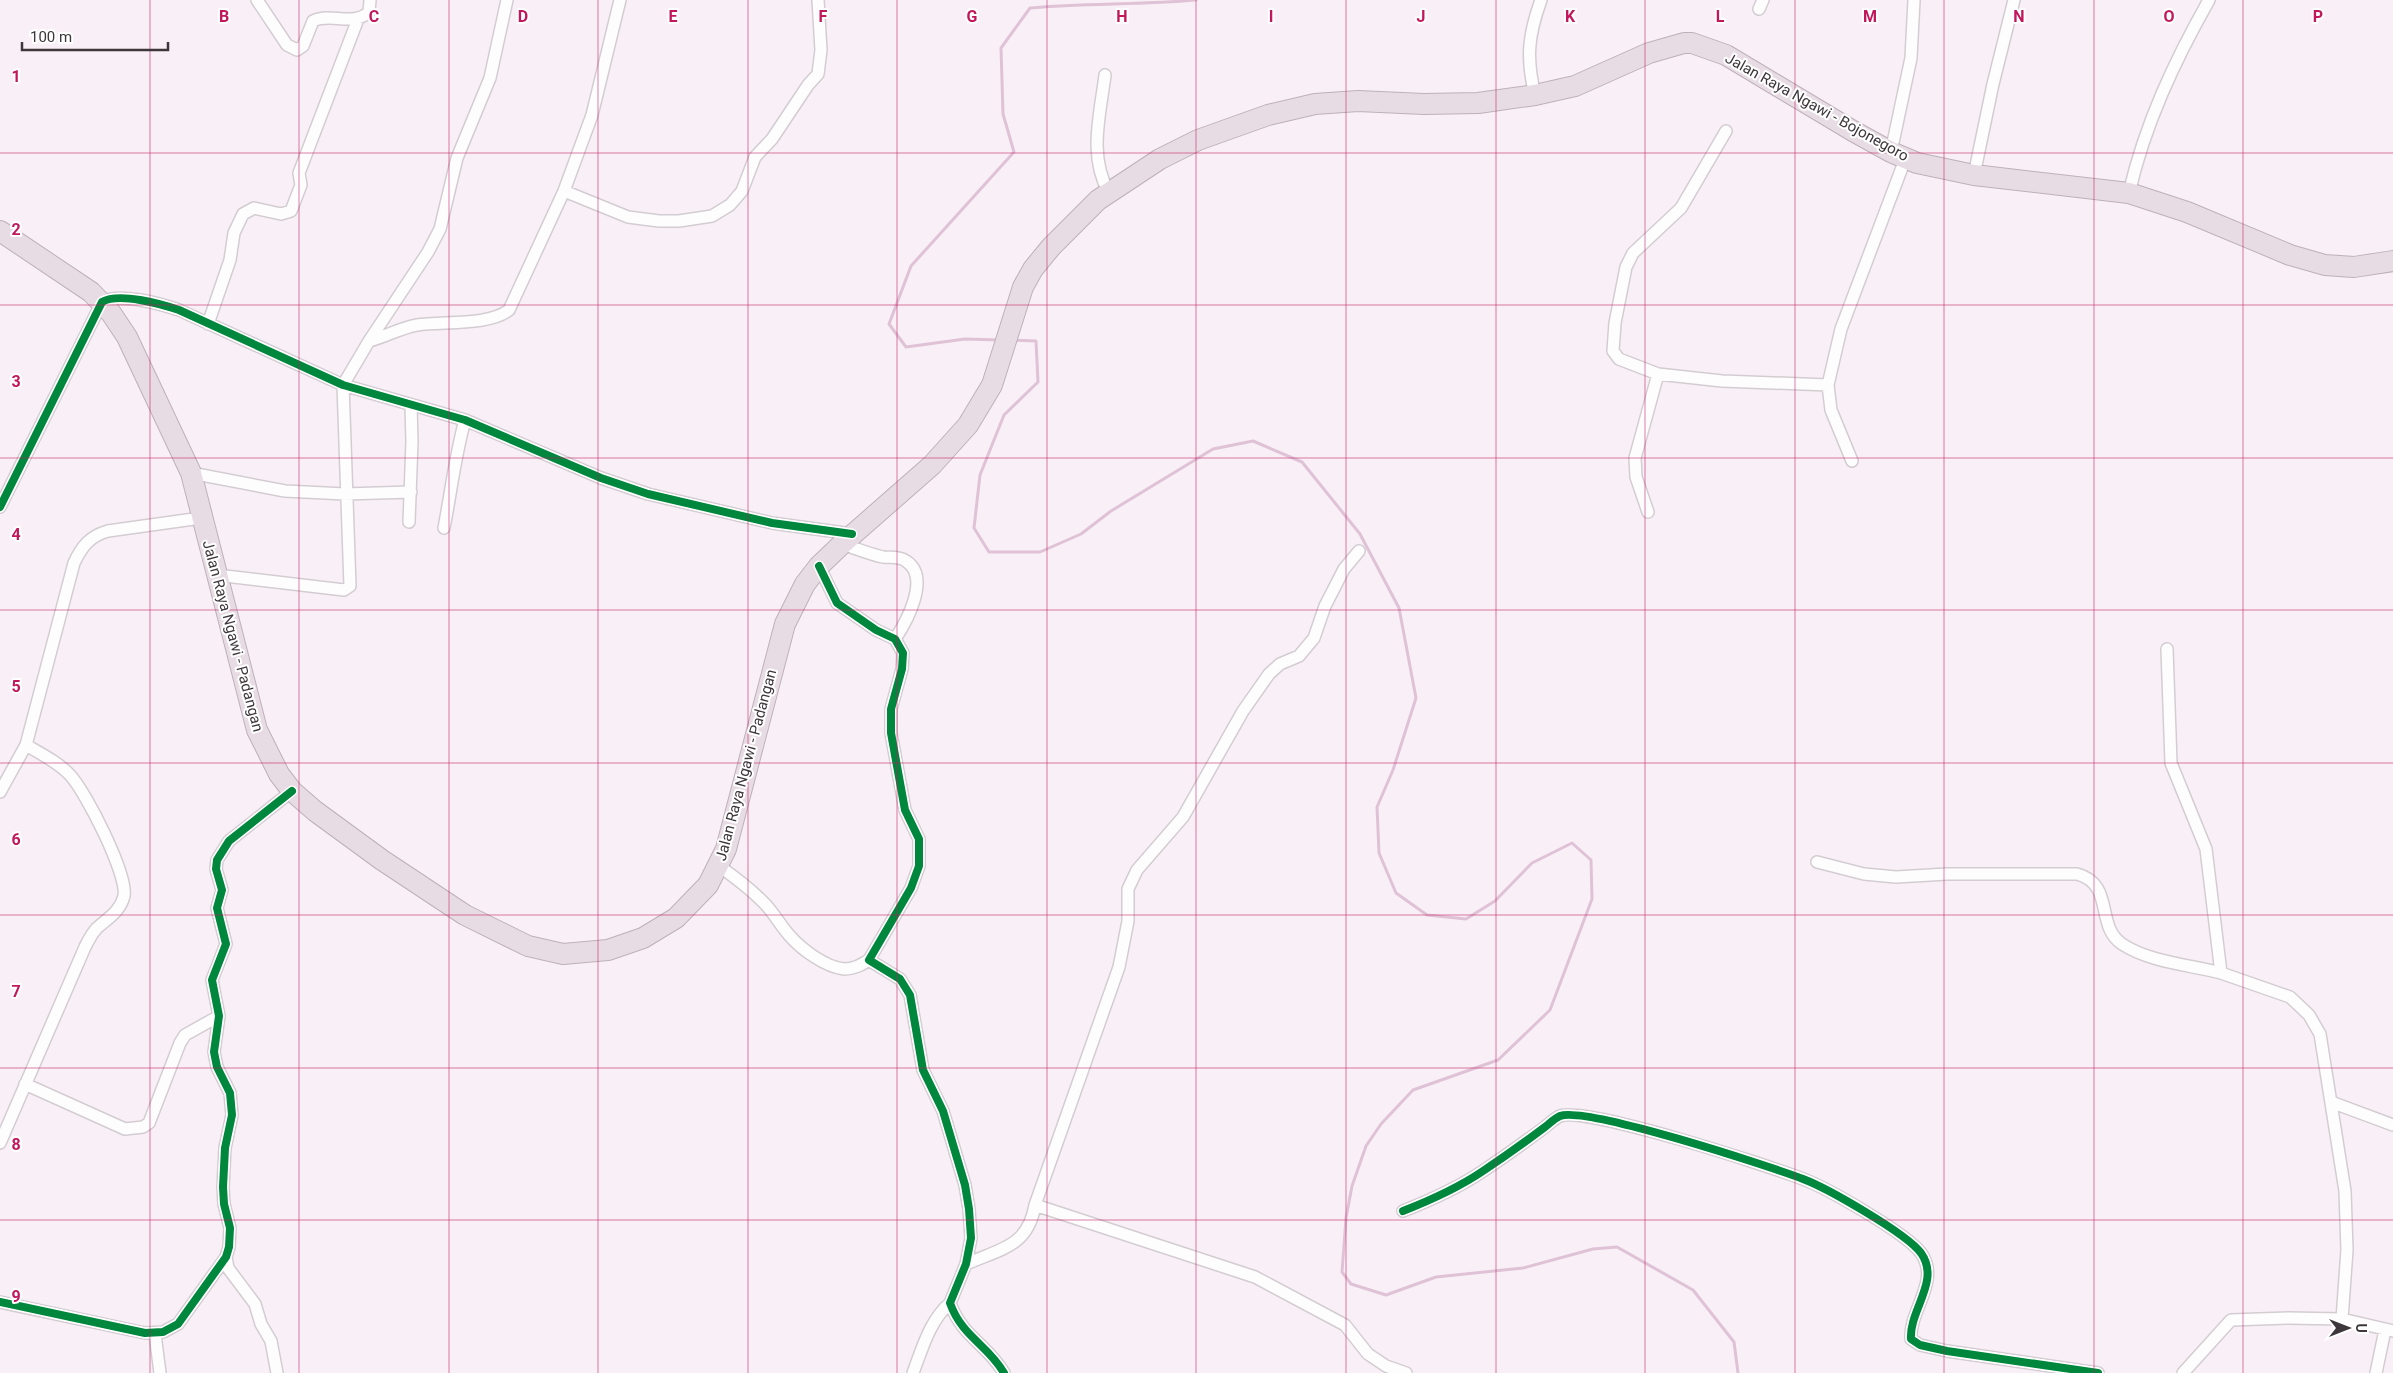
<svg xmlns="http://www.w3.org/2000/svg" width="2393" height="1373" font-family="Roboto,sans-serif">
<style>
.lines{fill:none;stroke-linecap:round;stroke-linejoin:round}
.stream{stroke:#e0c2d7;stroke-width:3}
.street-casing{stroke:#d3cdd2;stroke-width:14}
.highway-casing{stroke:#beb0ba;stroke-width:22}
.street{stroke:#fefdfe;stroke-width:11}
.highway{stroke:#e8dce4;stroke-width:20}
.cycleway-casing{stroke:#fff;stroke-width:11}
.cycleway{stroke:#00873e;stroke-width:8}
.grid{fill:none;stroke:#c2185b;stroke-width:1;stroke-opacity:0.55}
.labels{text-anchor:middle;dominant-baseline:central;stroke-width:4;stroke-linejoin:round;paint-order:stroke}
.street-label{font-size:15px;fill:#3d373b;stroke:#fff}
.grid-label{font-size:16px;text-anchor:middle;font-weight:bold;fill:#c2185b;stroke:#fff;stroke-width:4;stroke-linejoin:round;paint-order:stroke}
</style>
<rect width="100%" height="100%" fill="#f8f0f6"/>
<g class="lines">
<!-- stream -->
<path class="stream" d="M1000 340 965 339 906 347 889 324 911 266 1014 152 1003 114 1001 48 1030 8C1085 3 1140 5 1196 0
M1013 340 1036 341 1038 382 1004 415 980 475 974 528 989 552H1040L1081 534 1111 511 1213 449 1253 441 1302 462 1360 534 1399 608 1416 698 1393 770 1377 807 1379 853 1396 893 1427 915 1466 919 1495 901 1532 863 1572 843 1591 860 1592 899 1550 1010 1498 1060 1413 1090 1381 1124 1366 1146 1352 1186 1346 1218 1342 1272 1351 1284 1386 1295 1436 1277 1523 1268 1593 1249 1617 1247 1693 1290 1734 1342 1738 1373"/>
<defs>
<path id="street" d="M257 0 287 45 297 50 303 46 313 21C330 12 353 27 369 12L370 0
M1759 9 1763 0
M1105 75C1100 116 1088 155 1109 193
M1535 95C1526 58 1528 36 1541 0
M1726 131 1681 208 1633 253 1626 267 1615 323 1613 351 1619 359 1658 374 1722 381 1828 385
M1891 152 1911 58 1914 0
M1974 175 1993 84 2014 0
M564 191 628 217 659 221H679L712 216 730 205 742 191 755 157 772 139 808 85 818 74 821 50 818 0
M2129 193C2145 124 2174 62 2209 0
M208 324 230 260 234 233 243 214 254 208 281 214 291 211 301 185 299 173 358 19
M369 341C385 337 400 328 417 325 443 321 489 326 509 310L564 191 592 115 620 0
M1852 461 1831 410 1828 385 1841 329 1906 157
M191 473 285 491 345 494 411 492
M0 507 102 302C119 292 161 304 179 310L343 385 465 420 601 478 648 494 772 523 852 534
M1648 512 1636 477 1635 458 1658 374
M409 522 412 442 411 405
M444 528C451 492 455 456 465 420
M842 544C855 548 869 554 883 557 891 558 899 556 906 561 931 577 907 621 895 639
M819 566 837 603 876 630 895 639 903 653 902 669 891 709V733L905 810 919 839V866L911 888 869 960 900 979 910 995 923 1070 943 1111 965 1185 969 1209 971 1238 966 1264 950 1303C962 1337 988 1345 1004 1373
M217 575 344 590 350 586 343 385 369 341 428 252 440 229 457 158 490 78 507 0
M2167 649 2171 763 2206 849 2221 973 2290 997 2309 1015 2320 1034 2345 1191 2347 1250 2342 1319
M0 792 26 745 74 563C82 546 90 536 108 531L201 518
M1817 862 1864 874 1896 877 1947 874H2077C2115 884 2095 926 2122 944 2149 962 2190 965 2221 973
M719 866C736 878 752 890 766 905 775 915 781 926 789 935 801 949 825 967 844 969 854 969 861 965 869 960
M25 1084 125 1129 143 1127 149 1123 180 1043 185 1035 219 1016
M2331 1102 2393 1125
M0 1143 85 947C88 941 92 933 97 928 108 918 120 912 124 896 128 875 86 792 70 775 58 762 41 754 26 745
M1035 1205 1255 1277 1345 1325 1368 1354 1386 1366 1406 1373
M1403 1211C1431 1200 1458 1188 1483 1171 1504 1157 1525 1142 1545 1127 1549 1124 1555 1118 1560 1116 1586 1106 1769 1166 1803 1179 1827 1188 1906 1233 1921 1253 1941 1281 1909 1310 1911 1339L1920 1345 1947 1351 2098 1373
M226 1257 228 1268 255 1304 261 1324 271 1341 277 1373
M966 1264C1000 1249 1028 1247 1035 1205L1119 967 1128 921V889L1137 870 1183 817 1243 711 1269 674 1280 664 1299 656 1314 638 1325 606 1344 569 1359 551
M0 1302 145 1333 163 1332 178 1324 226 1257 229 1247 230 1228 224 1204 223 1187 225 1148 232 1115 230 1093 217 1067 214 1052 219 1016 212 980 226 944 217 908 222 890 216 869 217 860 229 841 292 791
M155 1334 160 1373
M913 1373C922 1349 930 1320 950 1303
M2183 1373 2231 1320 2288 1318 2342 1319 2393 1331
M2376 1373 2385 1330"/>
<path id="highway" d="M0 231 91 292 111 313 127 337 191 473 257 730 279 774 292 791 315 811 382 860 465 915 528 946 563 954 608 950 643 938 676 918 708 885 726 849 785 624 805 584 819 566 842 544 932 465 968 425 992 385 1023 287 1033 269 1051 247 1098 200 1160 159 1198 140 1268 115 1315 104 1358 101 1424 104 1478 103 1535 95 1575 86 1649 53 1684 43H1692L1726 55 1853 131 1891 152 1917 163 1974 175 2129 193 2187 212 2290 255 2325 265 2354 267 2393 261"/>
</defs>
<!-- street casing -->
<use href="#street" class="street-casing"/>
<!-- highway casing -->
<use href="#highway" class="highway-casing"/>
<!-- street -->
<use href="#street" class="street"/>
<!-- highway -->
<use href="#highway" class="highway"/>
<defs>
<path id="cycleway" d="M0 507 102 302C119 292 161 304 179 310L343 385 465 420 601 478 648 494 772 523 852 534
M819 566 837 603 876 630 895 639 903 653 902 669 891 709V733L905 810 919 839V866L911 888 869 960 900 979 910 995 923 1070 943 1111 965 1185 969 1209 971 1238 966 1264 950 1303C962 1337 988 1345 1004 1373
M1403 1211C1431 1200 1458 1188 1483 1171 1504 1157 1525 1142 1545 1127 1549 1124 1555 1118 1560 1116 1586 1106 1769 1166 1803 1179 1827 1188 1906 1233 1921 1253 1941 1281 1909 1310 1911 1339L1920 1345 1947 1351 2098 1373
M0 1302 145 1333 163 1332 178 1324 226 1257 229 1247 230 1228 224 1204 223 1187 225 1148 232 1115 230 1093 217 1067 214 1052 219 1016 212 980 226 944 217 908 222 890 216 869 217 860 229 841 292 791"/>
</defs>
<!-- cycleway casing -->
<use href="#cycleway" class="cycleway-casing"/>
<!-- cycleway -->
<use href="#cycleway" class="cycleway"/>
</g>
<!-- grid -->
<path class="grid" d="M150 0V1373M299 0V1373M449 0V1373M598 0V1373M748 0V1373M897 0V1373M1047 0V1373M1196 0V1373M1346 0V1373M1496 0V1373M1645 0V1373M1795 0V1373M1944 0V1373M2094 0V1373M2243 0V1373M0 153H2393M0 305H2393M0 458H2393M0 610H2393M0 763H2393M0 915H2393M0 1068H2393M0 1220H2393"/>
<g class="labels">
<!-- street labels -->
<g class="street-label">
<text transform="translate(1817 107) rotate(29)">Jalan Raya Ngawi - Bojonegoro</text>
<text transform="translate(233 636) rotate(75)">Jalan Raya Ngawi - Padangan</text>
<text transform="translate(746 765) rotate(-75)">Jalan Raya Ngawi - Padangan</text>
</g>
</g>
<g class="grid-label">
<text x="224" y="22">B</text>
<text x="374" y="22">C</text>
<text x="523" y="22">D</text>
<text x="673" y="22">E</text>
<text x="823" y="22">F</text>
<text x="972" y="22">G</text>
<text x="1122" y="22">H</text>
<text x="1271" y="22">I</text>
<text x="1421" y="22">J</text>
<text x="1570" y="22">K</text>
<text x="1720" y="22">L</text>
<text x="1870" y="22">M</text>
<text x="2019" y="22">N</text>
<text x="2169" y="22">O</text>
<text x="2318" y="22">P</text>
<text x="16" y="82">1</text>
<text x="16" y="235">2</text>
<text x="16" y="387">3</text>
<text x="16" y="540">4</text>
<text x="16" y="692">5</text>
<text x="16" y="845">6</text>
<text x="16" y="997">7</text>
<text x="16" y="1150">8</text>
<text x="16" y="1302">9</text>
</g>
<!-- north arrow -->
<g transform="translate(2348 1328) rotate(90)" stroke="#ffffff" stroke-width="4" paint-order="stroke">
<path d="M0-4L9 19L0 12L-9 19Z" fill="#3d373b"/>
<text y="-8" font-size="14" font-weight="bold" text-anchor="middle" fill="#3d373b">U</text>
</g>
<!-- scale -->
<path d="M22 42v8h146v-8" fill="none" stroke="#3d373b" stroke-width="2.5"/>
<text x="30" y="42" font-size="15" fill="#3d373b" stroke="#ffffff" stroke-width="4" paint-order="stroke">100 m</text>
</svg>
